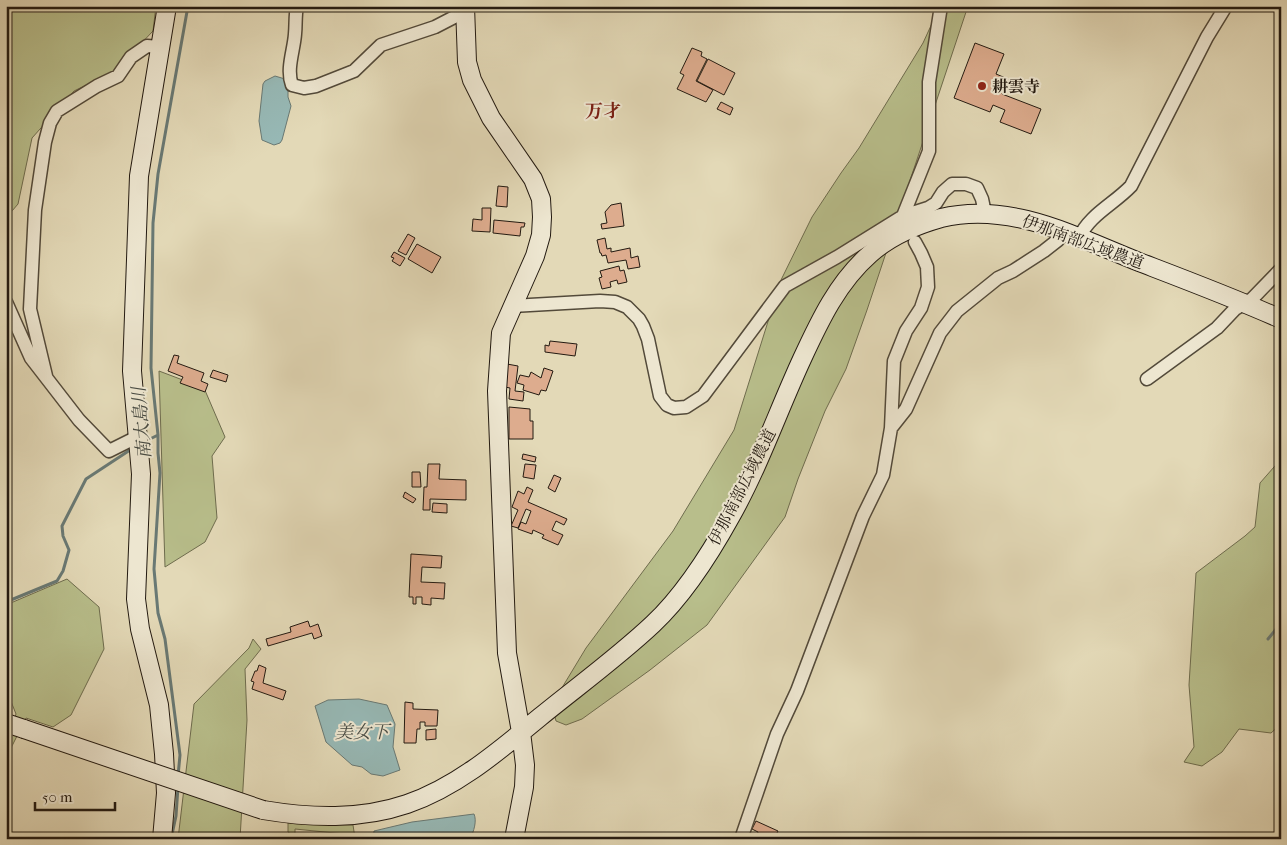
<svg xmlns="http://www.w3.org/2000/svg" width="1287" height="845" font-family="'IM FELL French Canon','Noto Serif JP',serif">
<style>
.green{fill:#b8be8b;stroke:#6e6c4e}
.water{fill:#97b9b6;stroke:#697974}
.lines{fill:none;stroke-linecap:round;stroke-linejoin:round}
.stream{stroke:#697974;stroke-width:3}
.building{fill:#ddac8e;stroke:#231a11}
.street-casing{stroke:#534a3a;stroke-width:15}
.secondary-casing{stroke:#231a11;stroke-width:20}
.street{stroke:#ede6d0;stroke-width:12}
.secondary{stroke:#ede6d0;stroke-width:18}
.secondary-bridge-casing{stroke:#231a11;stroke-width:20;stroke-linecap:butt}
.secondary-bridge{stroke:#ede6d0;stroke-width:18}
.poi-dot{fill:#8f2418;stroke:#ede6d0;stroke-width:2}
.labels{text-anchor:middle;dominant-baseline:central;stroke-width:4;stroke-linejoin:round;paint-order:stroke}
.poi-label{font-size:16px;font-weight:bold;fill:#231a11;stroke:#ede6d0;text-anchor:start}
.street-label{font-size:16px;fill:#231a11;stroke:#ede6d0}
.neighbourhood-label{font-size:18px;font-weight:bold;fill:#7a1f14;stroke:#ede6d0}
.water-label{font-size:18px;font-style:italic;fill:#464a43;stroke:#ede6d0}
</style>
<rect width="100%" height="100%" fill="#e3d9b7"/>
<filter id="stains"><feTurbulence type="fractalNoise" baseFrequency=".004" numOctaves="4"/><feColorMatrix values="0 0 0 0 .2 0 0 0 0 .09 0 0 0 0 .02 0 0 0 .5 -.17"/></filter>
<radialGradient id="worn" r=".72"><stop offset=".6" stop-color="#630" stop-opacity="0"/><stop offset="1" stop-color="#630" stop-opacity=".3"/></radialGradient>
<!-- green -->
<path class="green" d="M6 6H156L153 31 115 71 74 91 32 138 18 204 6 218Z
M940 6H968L867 310 846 369 825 411 798 479 785 517 707 625 650 670 582 719 566 725 556 721 554 713 560 691 586 648 673 531 734 430 781 280 812 217 841 173 859 148 923 43Z
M159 371 204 388 225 437 212 456 217 518 205 542 165 567Z
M1281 459V724L1271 733 1239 729 1222 752 1202 766 1184 762 1194 747 1189 685 1196 573 1245 536 1255 527 1260 483Z
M67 579 99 607 104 649 71 715 53 727 26 718 6 758V742L16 714 6 689V605Z
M253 639 261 649 245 669 247 720 240 839H178L194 704 249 648Z
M288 823 353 825 355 838 345 839V834L295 829V837L288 832Z"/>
<!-- water -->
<path class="water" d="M275 76 285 79 288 84V97L291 106 282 140 280 143 274 145 262 140 259 121 263 84 265 81Z
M359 699 387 705 395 724 393 747 400 770 383 776 371 774 362 767 352 765 326 742 315 706 328 700Z
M474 814C477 821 474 831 470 839H373L374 831 412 822Z"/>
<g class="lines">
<!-- stream -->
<path class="stream" d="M150 439 158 435
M6 602 57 581 63 571 69 550 63 536 62 526 86 479 130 450
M1268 639 1281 623
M178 776 180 755 165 639 158 613 154 569 160 473 158 453V435L151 368 153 223 158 174 188 6
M171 839 176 816 178 787"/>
</g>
<!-- building -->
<path class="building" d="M975 43 1004 54 996 74 1008 79 1002 94 1041 109 1031 134 1000 122 1005 110 993 105 990 112 954 98Z
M692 48 702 52 701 56 707 59 696 81 713 90 706 102 677 89 684 75 680 73Z
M708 59 735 73 724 95 697 81Z
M721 102 733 108 730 115 717 109Z
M498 186 508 187 507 207 496 206Z
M621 203 624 226 602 229 601 224 607 223 605 212 611 205Z
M482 208H491L490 232 472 231 473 219 482 220Z
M494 220 525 223 524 227H521L520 236 493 233Z
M408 234 415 238 406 255 398 251Z
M605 238 607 249 611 248V252L630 248 631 258 638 256 640 267 628 269 626 260 608 263 606 255 602 256 601 253H600L597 240Z
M417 244 441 257 432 273 408 259Z
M394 252 405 258 400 266 392 261 394 258 391 257Z
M619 266 620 271 624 270 627 282 618 284 617 280 610 282 611 287 602 289 599 278 602 277 600 271Z
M550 341 577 344 575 356 545 352V345L549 346Z
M174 355 179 356 177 363 204 373 201 381 208 384 205 392 180 383 183 377 168 371Z
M507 364 518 366 515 391 524 392 523 401 509 399 510 388 505 387Z
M544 368 553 371 546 391 541 390 539 395 523 390 524 385 517 383 520 375 529 377 531 372 541 378Z
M213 370 228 375 226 382 210 377Z
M509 407 530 409V421H533V439H509Z
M523 454 536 457 535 462 522 459Z
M428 464H440L439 479 466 480V500L430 499V510H423L424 487H427Z
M525 464 536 465 534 479 523 477Z
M412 472H420L421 487H412Z
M554 475 561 478 555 492 548 488Z
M527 487 533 490 528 502 567 519 564 525 556 521 552 530 563 535 558 545 542 538 544 535 533 530 532 534 518 529 521 522 526 524 531 511 526 509 518 528 511 526 518 510 512 507 518 491 524 494Z
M405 492 416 499 413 503 403 497Z
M433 503 447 504V513L432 512Z
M411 554 442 556 441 568 422 567 421 582 445 583 444 599 431 598V605L422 604V597H416V604H413V597H409Z
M308 621 310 627 318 624 322 636 314 639 312 633 268 646 266 639 291 632 290 627Z
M259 665 266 668 263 683 286 691 283 700 252 689 254 682 251 681 255 671H257Z
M405 702 413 703V709L438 710 437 726H425V722H420V729H417L416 743H404Z
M436 729V739L426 740V730Z
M756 821 778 831 774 839 766 837 763 839 757 836 758 832 752 829Z"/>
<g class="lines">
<defs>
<path id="street" d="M297 6C295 16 296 24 295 34 294 50 286 69 292 85L304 88 316 86 354 71 381 45 435 27 464 12
M904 220 903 216 929 151V82L941 6
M1079 238C1089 215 1114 204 1131 186L1207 37 1226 6
M6 302 31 358 79 420 109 451 139 436
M512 306 600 301 615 302 627 307 639 319 643 326 648 339 660 396 667 405 674 408 686 407 703 396 785 286 837 257 903 216 928 208 936 203 943 192 952 184H966L977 188 982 199 985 213
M46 376 30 309 35 210 45 142 50 123 57 111 97 86 118 76 131 57 147 46 160 47
M1147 379 1217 328 1235 309 1252 299 1281 269
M891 428 906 409 940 333 957 311 998 278 1013 271 1044 251 1058 240 1063 232
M741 839 777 734 797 691 863 516 883 475 891 428 894 361 906 331 921 308 928 287 927 267 921 253 915 242"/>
<path id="secondary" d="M465 6 467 62 472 80 491 118 533 179 541 199 542 217 541 235 535 256 501 333 497 391 507 653 521 732 525 765 524 787 514 839
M6 723 24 729
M263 810C311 818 360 820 407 804 457 787 500 750 540 717 578 686 618 657 653 624 685 594 710 554 731 516 759 466 778 411 802 359 820 320 838 282 870 254 890 236 916 225 941 218 1010 201 1076 237 1139 262 1186 280 1234 298 1281 319
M162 839 166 793 164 754 159 705 140 629 136 599 141 474 132 371 139 176 167 6"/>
</defs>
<!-- street casing -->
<use href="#street" class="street-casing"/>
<!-- secondary casing -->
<use href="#secondary" class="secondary-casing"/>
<!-- street -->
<use href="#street" class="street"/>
<!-- secondary -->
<use href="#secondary" class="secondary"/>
<defs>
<path id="secondary-bridge" d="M24 729 263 810"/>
</defs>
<!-- secondary-bridge casing -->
<use href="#secondary-bridge" class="secondary-bridge-casing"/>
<!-- secondary-bridge -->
<use href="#secondary-bridge" class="secondary-bridge"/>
</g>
<!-- markers -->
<circle class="poi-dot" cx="982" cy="86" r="5"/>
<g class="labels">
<!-- poi labels -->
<g class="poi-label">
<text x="992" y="86">耕雲寺</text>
</g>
<!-- street labels -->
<g class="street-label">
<text transform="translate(1083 242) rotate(20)">伊那南部広域農道</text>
<text transform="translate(742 487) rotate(-63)">伊那南部広域農道</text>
</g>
<!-- neighbourhood labels -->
<g class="neighbourhood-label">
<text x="603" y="111">万才</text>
</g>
<!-- water labels -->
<g class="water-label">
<text transform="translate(142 423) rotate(-95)">南大島川</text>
<text x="362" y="732">美女下</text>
</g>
</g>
<!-- margin -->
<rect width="1287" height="845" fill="none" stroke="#e3d9b7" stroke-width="25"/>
<rect x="8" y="8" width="1272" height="830" fill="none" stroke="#231a11" stroke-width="2.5"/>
<rect x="12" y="12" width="1262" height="820" fill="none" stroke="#231a11"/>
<!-- scale -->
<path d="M35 802v8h80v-8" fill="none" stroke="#231a11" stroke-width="2.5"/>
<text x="42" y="802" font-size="15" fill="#231a11" stroke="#ede6d0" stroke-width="4" paint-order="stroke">50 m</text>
<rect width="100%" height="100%" filter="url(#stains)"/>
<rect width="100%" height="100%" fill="url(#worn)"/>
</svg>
